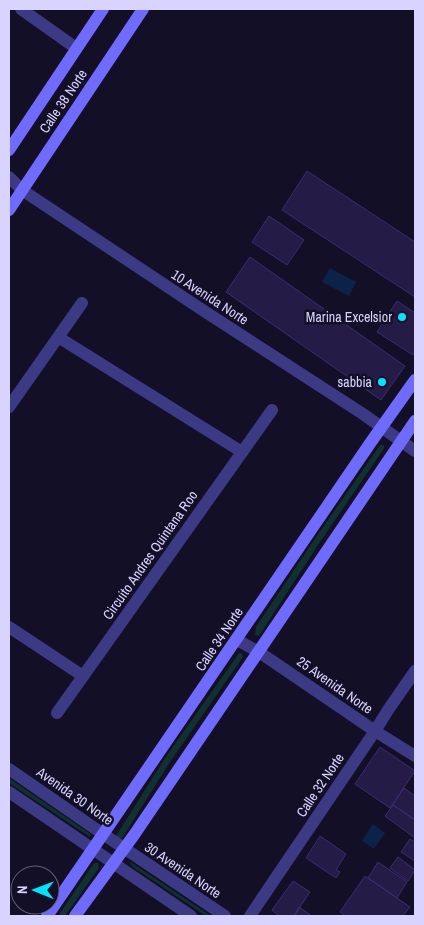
<svg xmlns="http://www.w3.org/2000/svg" width="424" height="925" font-family="'Archivo Narrow',sans-serif">
<style>
.green{fill:#12302f}
.water{fill:#0c2248}
.building{fill:#241b47;stroke:#3b2d73}
.lines{fill:none;stroke-linecap:round;stroke-linejoin:round}
.minor{stroke:#3d3a85;stroke-width:12}
.tertiary{stroke:#3d3a85;stroke-width:12}
.secondary{stroke:#6f6bff;stroke-width:12}
.poi-dot{fill:#00e5ff;stroke:#130f26;stroke-width:2}
.labels{text-anchor:middle;dominant-baseline:central;stroke-width:5;stroke-linejoin:round;paint-order:stroke}
.street-label{font-size:14px;fill:#d9d4ff;stroke:#130f26}
.poi-label{font-size:14px;fill:#d9d4ff;stroke:#130f26;text-anchor:end}
</style>
<rect width="100%" height="100%" fill="#130f26"/>
<!-- green -->
<path class="green" d="M380 445H384V448L383 450 318 545 259 636 255 635 256 627 312 543Z
M239 653H242L243 657 170 762 121 840 116 836 165 758Z
M9 778 89 833 91 835 90 837 9 783Z
M129 862 132 863 211 916H206L133 867Z
M94 863H98L99 868 65 916H58Z"/>
<!-- water -->
<path class="water" d="M330 268 356 282 349 296 322 282Z
M373 824 385 833 374 849 362 841Z"/>
<!-- building -->
<path class="building" d="M307 171 415 242V297L282 210Z
M269 216 304 240 287 265 252 242Z
M250 257 405 366 381 400 226 292Z
M397 301 415 313V351L413 355 377 332Z
M380 747 415 771 390 808 355 784Z
M404 788 415 796V820L393 805Z
M393 805 415 820V838L385 816Z
M320 836 346 854 336 870 340 872 336 878 306 858Z
M410 839 415 842V861L401 852Z
M398 857 415 870 408 881 390 868Z
M378 862 407 882 397 898 368 878Z
M365 876 410 907 403 916H346L340 912Z
M293 881 310 892 294 916H279L272 910Z
M299 907 312 916H294Z"/>
<g class="lines">
<!-- minor -->
<path class="minor" d="M21 9 76 48
M9 177 22 190 204 311 363 414 415 451
M58 337 242 452
M9 407 82 303
M9 627 83 676
M237 640 259 652 375 731 415 756
M57 713 272 410
M250 916 375 731 388 710 415 671"/>
<!-- tertiary -->
<path class="tertiary" d="M9 769 103 834 225 916
M9 792 191 916"/>
<!-- secondary -->
<path class="secondary" d="M9 150 103 9
M9 210 143 9
M47 916 371 442 415 380
M75 916 134 835 415 421"/>
</g>
<!-- markers -->
<g class="poi-dot">
<circle cx="402" cy="317" r="5"/>
<circle cx="382" cy="382" r="5"/>
</g>
<g class="labels">
<!-- street labels -->
<g class="street-label">
<text transform="translate(63 101) rotate(-56)">Calle 38 Norte</text>
<text transform="translate(210 297) rotate(33)">10 Avenida Norte</text>
<text transform="translate(150 555) rotate(-55)">Circuito Andres Quintana Roo</text>
<text transform="translate(219 639) rotate(-56)">Calle 34 Norte</text>
<text transform="translate(335 685) rotate(35)">25 Avenida Norte</text>
<text transform="translate(320 785) rotate(-56)">Calle 32 Norte</text>
<text transform="translate(75 796) rotate(35)">Avenida 30 Norte</text>
<text transform="translate(183 870) rotate(34)">30 Avenida Norte</text>
</g>
<!-- poi labels -->
<g class="poi-label">
<text x="392" y="317">Marina Excelsior</text>
<text x="372" y="382">sabbia</text>
</g>
</g>
<!-- border -->
<rect width="424" height="925" fill="none" stroke="#d9d4ff" stroke-width="20"/>
<!-- north arrow -->
<g transform="translate(35 890) rotate(271)"><circle r="24" fill="#130f26" stroke="#625e7d"/>
<path d="M0-4L9 19L0 12L-9 19Z" fill="#00e5ff"/>
<text y="-8" font-size="14" font-weight="bold" text-anchor="middle" fill="#d9d4ff">N</text>
</g>
</svg>
